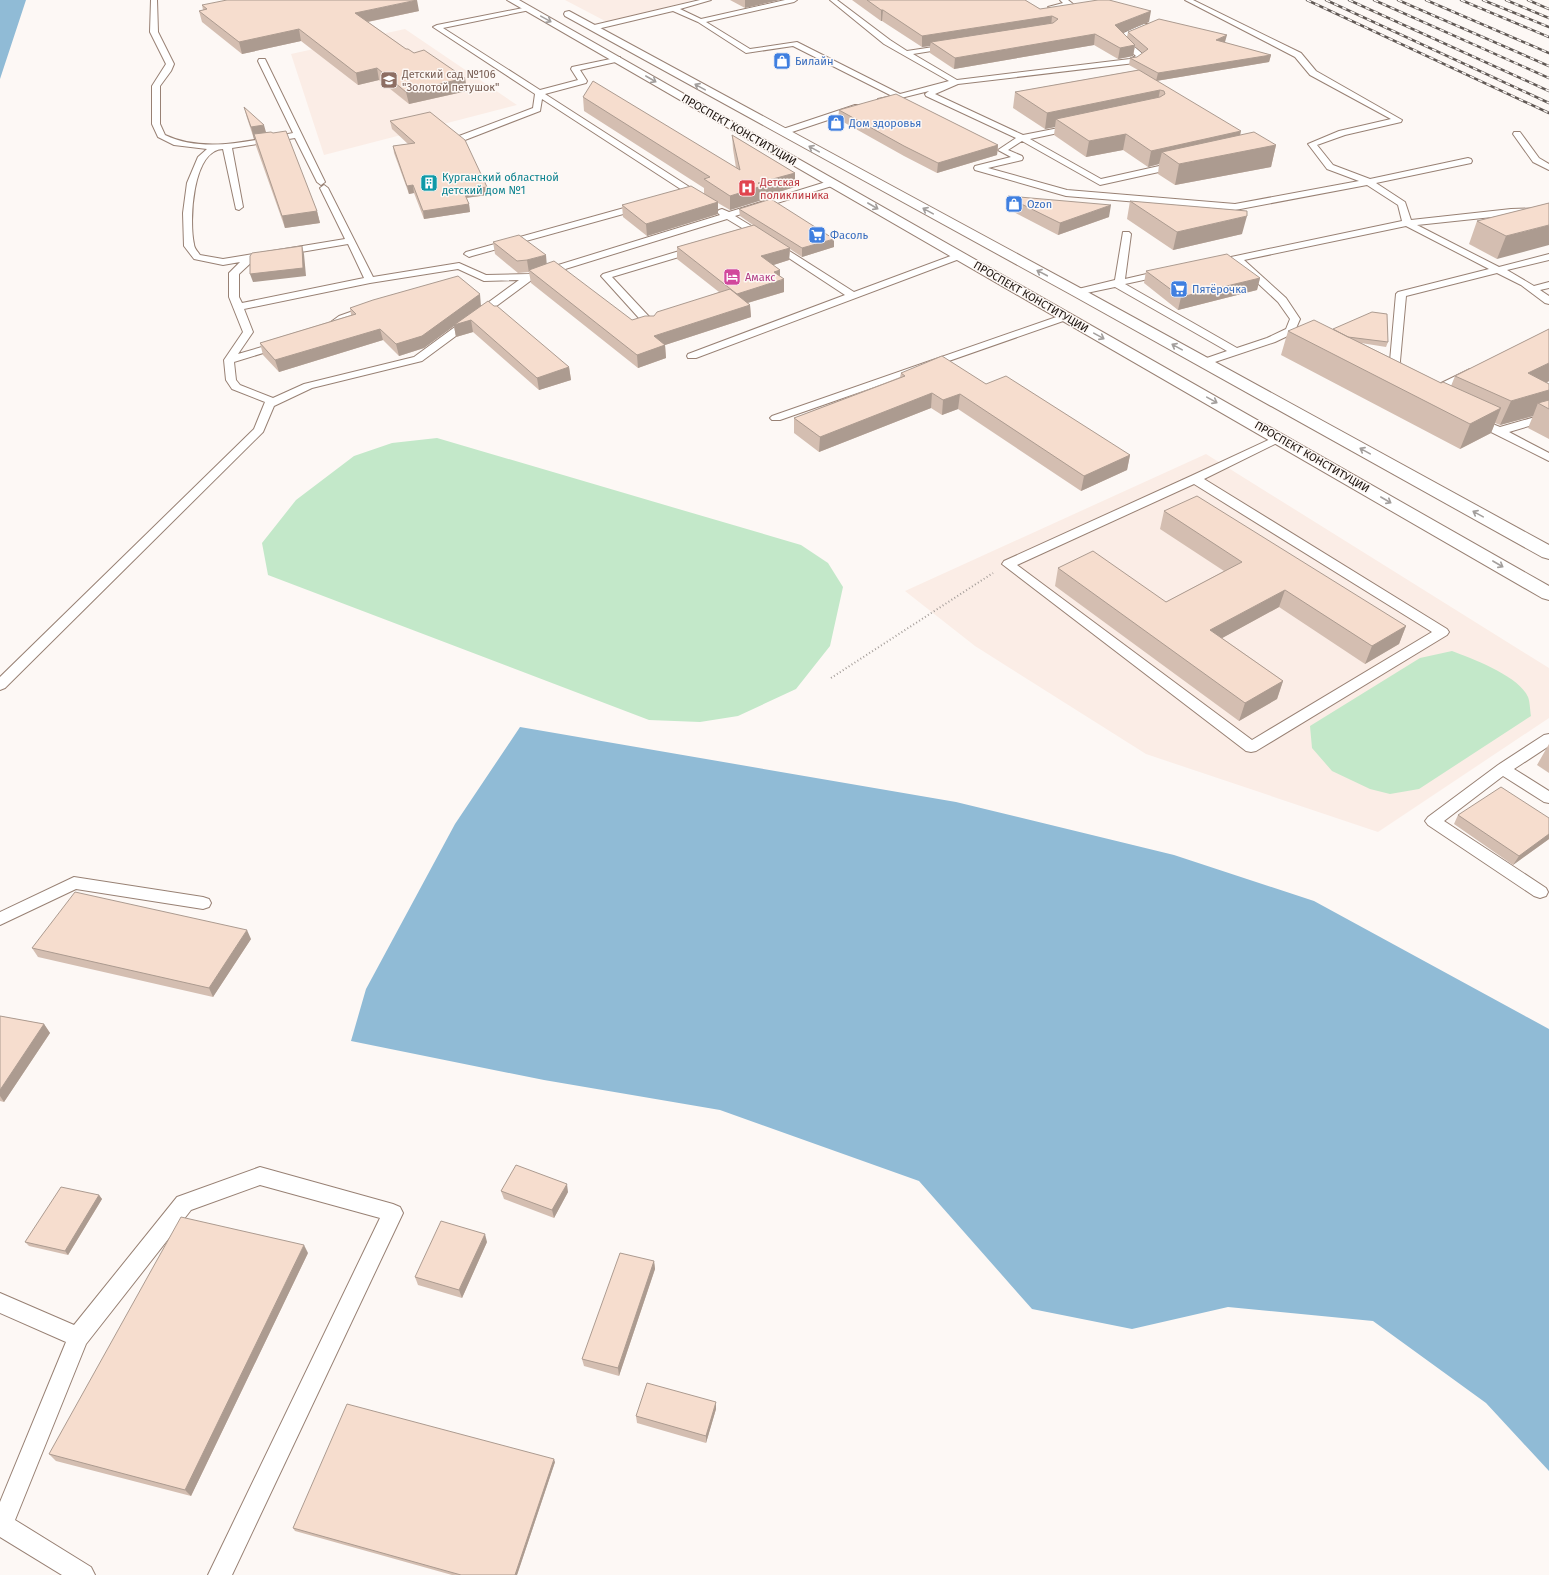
<svg xmlns="http://www.w3.org/2000/svg" width="1549" height="1575" font-family="'Fira Sans',sans-serif">
<style>
.built{fill:#fbede6}
.green{fill:#c3e8c9}
.water{fill:#90bbd6}
.lines{fill:none;stroke-linecap:round;stroke-linejoin:round}
.lane-casing{stroke:#988174;stroke-width:2}
.secondary-casing{stroke:#988174;stroke-width:2}
.path{stroke:#a49d99;stroke-width:2;stroke-dasharray:1 2.5;stroke-linecap:butt}
.lane{fill:#fff;fill-rule:evenodd}
.secondary{fill:#fff;fill-rule:evenodd}
.rail-casing{stroke:#615955;stroke-width:2.5}
.rail{stroke:#fdf8f5;stroke-width:1.5;stroke-dasharray:4.5;stroke-linecap:butt}
.wall{fill:#d4beb1}
.shaded-wall{fill:#ac9b90}
.building{fill:#f6ddce;stroke:#ac9b90}
.oneway{stroke:#a39f9d}
.labels{text-anchor:middle;dominant-baseline:central;stroke-width:3;stroke-linejoin:round;paint-order:stroke}
.far-shop-label{font-size:11px;fill:#366cbe;stroke:#fdf8f5;text-anchor:start}
.far-education-label{font-size:11px;fill:#785e54;stroke:#fdf8f5;text-anchor:start}
.far-street-label{font-size:11px;fill:#19100b;stroke:#fdf8f5}
.far-culture-label{font-size:11px;fill:#0d838f;stroke:#fdf8f5;text-anchor:start}
.far-health-label{font-size:11px;fill:#be3a42;stroke:#fdf8f5;text-anchor:start}
.far-hotel-label{font-size:11px;fill:#b23c85;stroke:#fdf8f5;text-anchor:start}
</style>
<rect width="100%" height="100%" fill="#fdf8f5"/>
<!-- built -->
<path class="built" d="M565 0H694L607 22Z
M405 29 517 105 324 155 291 54Z
M1206 454 1549 668V718L1378 832 1146 754 975 646 905 591Z"/>
<!-- green -->
<path class="green" d="M437 438 801 545 828 563 843 587 830 646 796 689 738 716 700 722 649 720 268 575 262 543 296 500 354 456 392 443Z
M1452 651C1473 659 1519 676 1528 697 1530 702 1530 710 1531 716L1419 789 1390 794 1370 789 1332 771 1312 748 1310 726 1420 658Z"/>
<!-- water -->
<path class="water" d="M0 0H26L0 79Z
M520 727 956 802 1174 855 1314 901 1549 1029V1471L1486 1403 1373 1321 1228 1307 1132 1329 1032 1309 919 1181 720 1110 544 1080 351 1041 366 989 455 824Z"/>
<g class="lines">
<defs>
<path id="lane" d="M151 0H157L158 32 174 64 171 71 160 86V124L165 135C205 154 252 140 293 133L258 61 259 59H265L325 182 321 185 317 182 295 138 232 148 243 207 239 210 236 209 223 149C192 150 189 222 194 244 194 248 198 252 200 255L223 259 345 239 320 188 324 185 328 188 373 277 459 263 486 275 529 274 720 215 717 212 719 210 722 209 729 212 829 181 832 180 836 183 835 185 735 216 758 230 760 232 758 234 744 238 741 237 739 235 741 233 747 231 727 219 533 279 422 361 312 388 274 406 263 432 5 688 0 690V677L254 429 265 402 232 389 226 380 224 360 243 332 229 297V273L240 262 223 265 194 259 184 246 183 213 187 183 198 157 207 149 174 145 158 137 152 124V86L166 64 150 32ZM348 244 364 278 242 303 239 297V274L254 260ZM458 269 484 281 519 280 414 357 304 384 273 398 240 385 236 380 234 362 286 346 287 344 282 341 238 354 253 332 244 309 370 283Z
M700 0H711L680 9 701 19 785 0H797L794 2 706 22 750 49 797 42 900 94 949 81 884 44 830 0H837L890 40 907 51 953 44V48H950L913 54 957 80 1130 59 1136 56 1115 37 1143 24H1149V28L1124 38 1145 56 1135 63 958 84 935 94 1023 135 1074 125H1077V129L1030 139 1101 179 1177 162 1181 165 1177 168 1100 185 1022 141 1008 150 1022 156 1023 158 1022 160 988 168 1067 190 1235 204 1359 181 1327 169 1308 144 1339 131 1391 119 1310 75 1295 57 1185 0H1193L1301 53 1316 71 1402 120 1401 122 1345 135 1317 145 1333 165 1370 179 1468 158 1471 159 1472 161 1471 163 1376 183 1405 202 1411 220 1511 209 1549 208V214L1511 215 1417 225 1499 267 1549 254V260L1507 270 1534 286 1549 282V288L1540 290 1549 296V304L1545 303 1521 285 1497 273 1406 296 1400 361 1402 379 1397 382 1393 381 1390 361 1396 294 1398 292 1489 269 1406 226 1244 260 1286 298 1300 319 1294 333 1275 342 1209 364H1201L1200 362 1201 360 1227 351 1115 287 1077 295 1072 292 1074 290 1115 280 1123 232H1129L1131 234 1125 279 1164 270 1169 273 1167 275 1125 284 1237 348 1267 338 1286 329 1290 319 1278 302 1235 262 1215 266 1210 263 1212 261 1402 221 1398 205 1367 185 1235 210 1066 196 975 170 974 168 975 166 1011 157 998 150 1016 138 926 96 925 94 929 91 881 103H878V99L892 96 793 46 746 53 698 22 673 11 593 30 589 28 590 26Z
M1060 0H1068L1073 4C1068 8 1053 11 1048 7L1063 3Z
M528 7 531 9 530 10 443 28 540 90 578 80 571 69 572 67 620 57V61L580 70 587 81 586 83 545 94 705 197 706 199 705 201H699L542 99 540 111 465 140H459L458 138 459 136 533 108 535 94 433 27 437 25Z
M855 105H861L862 107 861 109 786 134H780L779 132 780 130Z
M1514 132H1520L1539 158 1549 164V170L1533 162 1513 134Z
M642 203 646 206 645 208 472 256 469 257 464 254 466 252Z
M772 240 854 292 956 254H962L964 256 962 258 696 358H688L687 356 688 354 845 295 769 245 767 243 769 241Z
M696 246 701 249 699 251 612 277 655 323 656 325 655 327H647L601 276 603 274Z
M370 305 374 306 375 308 374 310 347 320 325 333 320 330 339 316Z
M1065 314 1070 317 1069 319 780 420H772L770 418 772 416Z
M1470 369 1474 370 1475 372 1474 374 1433 395H1425L1424 393 1425 391Z
M1549 413V420L1509 432 1549 453V461L1471 422 1469 420 1475 417 1500 427Z
M1279 435 1283 436 1285 438 1283 440 1204 479 1447 629 1449 632 1447 635 1256 751 1251 752 1246 751 1002 564 1004 561 1191 476ZM1194 484 1432 632 1252 740 1017 565Z
M1549 734V746L1514 769 1549 791V803L1544 802 1503 776 1444 821 1546 888 1548 892 1546 896 1540 898 1534 896 1428 825 1425 821 1428 817 1498 765 1544 735Z
M74 877 203 897 209 899 211 903 209 907 203 909 76 889 0 925V912Z
M260 1167 393 1204 400 1207 403 1213 232 1575H208L380 1218 260 1185 191 1210 86 1344 15 1520 91 1567 95 1575H62L0 1537V1502L66 1342 0 1313V1293L74 1325 177 1197Z"/>
<path id="secondary" d="M507 0H519L1549 586V600L1542 598Z
M569 11 1082 289 1549 545V559L1542 557 1072 295 565 16 564 14 565 12Z"/>
</defs>
<!-- lane casing -->
<use href="#lane" class="lane-casing"/>
<!-- secondary casing -->
<use href="#secondary" class="secondary-casing"/>
<!-- path -->
<path class="path" d="M831 678 993 573"/>
<!-- lane -->
<use href="#lane" class="lane"/>
<!-- secondary -->
<use href="#secondary" class="secondary"/>
<defs>
<path id="rail" d="M1307 0 1549 113
M1326 0 1549 103
M1349 0 1549 91
M1374 0 1549 78
M1398 0 1549 66
M1426 0 1549 53
M1461 0 1549 37
M1483 0 1549 27
M1506 0 1549 18
M1528 0 1549 9"/>
</defs>
<!-- rail casing -->
<use href="#rail" class="rail-casing"/>
<!-- rail -->
<use href="#rail" class="rail"/>
</g>
<!-- wall -->
<path class="wall" d="M730 0H780L745 8Z
M852 0H1025L1040 9 1149 22 1123 32 1127 37 1128 32 1225 42H1223L1271 55 1269 62 1156 81 1240 135 1276 145 1271 167 1175 185 1158 174 1159 164 1148 167 1123 150 1086 157 1054 135 1055 127 1045 129 1013 108 1015 92 1138 70 1129 65 1130 58 1137 57 1143 53 1135 46 1133 56 1118 59 1094 45 954 69 930 53V46L922 47 882 21H881Z
M202 5 419 11 368 22 406 49 465 78 467 91 409 104 379 80 358 85 301 41 242 54 202 22 199 11 203 10Z
M583 97 736 168 733 149 732 135 795 173V187L762 197V200L730 210 718 203V214L647 236 623 217 622 205 704 193V188L584 111Z
M244 107 266 132 317 211 320 223 285 228 256 146 255 139H254L247 118Z
M839 110 998 145 997 155 937 173 904 156 838 119Z
M390 121 487 187 488 195 466 198 469 204 470 212 424 219 414 193 409 194 394 153 393 146 408 144 392 129Z
M1008 196 1109 217 1058 235 1006 208Z
M1130 201 1242 234 1173 250 1127 219Z
M1549 203 1497 259 1469 244 1477 221Z
M739 209 834 247 802 257 790 249 789 260 773 265 780 270V276L784 279V292L748 303 750 305 751 317 665 345 666 358 638 368 531 283 529 272 518 273 495 254 493 242 547 264 632 320 654 316 719 292 677 259V247L753 225 740 216Z
M1146 271 1260 278 1257 290 1178 310 1144 283Z
M481 305 494 306 569 367 571 380 539 390 473 332 456 337 454 326 424 348 399 356 383 340 279 372 263 355 260 343 351 315 350 308Z
M1333 329 1388 342 1386 347 1361 343 1441 383 1451 386 1455 376 1549 329V381L1547 383 1549 384V439L1528 428 1533 416 1500 425 1495 423 1491 433 1460 449 1281 355 1288 331Z
M901 373 986 384 1130 455 1127 470 1081 491 958 409 942 415 931 408 819 452 794 433V418L900 377Z
M1164 511 1406 626 1399 644 1365 664 1279 607 1222 638 1283 681 1277 699 1239 721 1055 586 1058 568 1166 602 1224 571 1160 529Z
M1549 744V773L1537 765Z
M1458 815 1549 818V839L1513 865 1454 824Z
M251 939 213 997 38 957 32 948Z
M0 1016 44 1024 50 1033 4 1102 0 1101Z
M501 1191 568 1192 554 1218 504 1199Z
M99 1195 102 1199 68 1255 29 1246 25 1242Z
M487 1242 462 1298 418 1285 415 1277Z
M308 1253 191 1496 56 1461 49 1454Z
M654 1261 655 1269 619 1376 584 1366 582 1359Z
M716 1409 706 1443 637 1423 636 1416Z
M555 1462 517 1575H452L295 1531 293 1528Z"/>
<!-- shaded-wall -->
<path class="shaded-wall" d="M417 0 419 11 357 24 355 13Z
M745 0H780L745 8Z
M881 10H883L882 21H881Z
M1151 11 1149 22 1114 36 1115 25Z
M1052 16 1051 27 931 42 930 46 922 47V36Z
M299 29 301 41 242 54 239 42Z
M1095 34 1094 45 954 69 955 58Z
M1227 35 1225 42 1214 47 1216 40Z
M1135 45 1133 56 1118 59 1120 48Z
M1271 55 1269 62 1156 81 1158 73Z
M377 68 379 80 358 85 356 73Z
M465 78 467 91 409 104 406 92Z
M1160 90 1157 106 1056 119 1055 127 1045 129 1047 113Z
M264 125 267 136 254 134 255 139H254L251 127Z
M1241 131 1238 147 1162 152 1159 164 1148 167 1151 151Z
M1126 134 1123 150 1086 157 1089 141Z
M998 145 997 155 937 173 938 163Z
M1276 145 1271 167 1175 185 1179 164Z
M795 173V187L762 197V200L730 210V196L758 183Z
M413 185 414 193 409 194 407 186Z
M487 187 488 195 464 198 463 190Z
M718 202V214L647 236 646 224Z
M469 204 470 212 424 219 423 211Z
M1111 205 1109 217 1058 235 1060 223Z
M317 211 320 223 285 228 282 216Z
M1247 216 1242 234 1173 250 1177 232Z
M1549 225V245L1497 259 1506 236Z
M834 239V247L802 257V248Z
M302 246 304 254 306 276 253 282 250 274Z
M790 248 789 260 761 269V256Z
M546 255 547 267 529 270V273L527 260Z
M780 270V281L784 279V292L737 306V294L774 272Z
M1260 278 1257 290 1178 310 1181 297Z
M480 294 481 306 471 320 473 332 456 337 454 326 424 348 399 356 396 344Z
M750 305 751 317 665 345 666 358 638 368 637 355 654 336Z
M380 329 383 340 279 372 275 360Z
M1549 363V381L1518 398 1528 373Z
M569 367 571 380 539 390 537 378Z
M1549 390V406L1538 403 1533 416 1500 425 1511 401Z
M932 393 931 408 819 452 820 437Z
M960 394 958 409 942 415 943 400Z
M1501 408 1491 433 1460 449 1470 424Z
M1130 455 1127 470 1081 491 1084 476Z
M1285 590 1279 607 1204 648 1210 630Z
M1406 626 1399 644 1365 664 1372 646Z
M1283 681 1277 699 1239 721 1245 703Z
M1549 834V839L1513 865 1519 856Z
M247 930 251 939 213 997 209 988Z
M44 1024 50 1033 4 1102 0 1096V1090Z
M567 1184 568 1192 554 1218 552 1210Z
M99 1195 102 1199 68 1255 65 1251Z
M485 1234 487 1242 462 1298 459 1290Z
M304 1245 308 1253 191 1496 185 1490Z
M654 1261 655 1269 619 1376 618 1368Z
M716 1402V1409L706 1443V1436Z
M554 1459 555 1462 517 1575H515Z"/>
<!-- building -->
<path class="building" d="M227 0H417L355 13 406 49H408L414 53 424 50 465 78 406 92 377 68 356 73 299 29 239 42 199 11 207 9 202 5Z
M867 0H1025L1040 9 1098 0H1109L1151 11 1115 25 1135 45 1120 48 1095 34 955 58 931 42 1053 23 1058 19 1052 16 922 36 883 10H881Z
M1159 19 1227 35 1216 40 1271 55 1158 73 1130 58 1137 57 1148 49 1128 32Z
M1139 70 1241 131 1151 151 1126 134 1089 141 1056 119 1160 97 1165 94 1164 91 1160 90 1047 113 1015 92Z
M593 81 740 170 732 135 795 173 758 183 762 186 730 196 704 179 710 177 583 97Z
M896 94 998 145 938 163 904 146 839 110Z
M244 107 264 125 251 127Z
M430 112 465 140 487 187 463 190 469 204 423 211 413 185 407 186 393 146 415 143 390 121Z
M286 131 317 211 282 216 254 134 271 132 273 133Z
M1254 132 1276 145 1179 164 1162 152Z
M691 186 718 202 646 224 622 205Z
M1008 196 1111 205 1060 223 1007 197Z
M771 199 834 239 802 248 739 209Z
M1130 201 1247 211V216L1177 232Z
M1549 203V225L1506 236 1477 221Z
M754 225 790 248 761 256 780 270 774 272 784 279 737 294 677 247Z
M519 235 546 255 527 260 517 261 493 242Z
M302 246 303 268 250 274V256L252 253Z
M1227 254 1260 278 1181 297 1146 271Z
M554 261 632 320 645 316H654L657 312 730 289 750 305 654 336 665 345 637 355 529 270Z
M458 276 480 294 422 336 396 344 380 329 275 360 260 343 356 314 350 308 373 300Z
M488 301 494 306H497L569 367 537 378 471 320 454 325Z
M1372 312 1387 314 1388 342 1348 337 1333 329Z
M1314 320 1441 383 1443 382 1501 408 1470 424 1288 331Z
M1549 329V363L1528 373 1549 384V390L1511 401 1455 376Z
M942 356 986 384 1006 376 1130 455 1084 476 960 394 943 400 932 393 820 437 794 418 905 376 901 373Z
M1549 400V409L1538 403Z
M1197 496 1406 626 1372 646 1285 590 1210 630 1283 681 1245 703 1058 568 1093 551 1166 602 1242 562 1164 511Z
M1501 787 1549 818V834L1519 856 1458 815Z
M75 892 247 930 209 988 32 948Z
M0 1016 44 1024 0 1090Z
M516 1165 567 1184 552 1210 501 1191Z
M61 1187 99 1195 65 1251 25 1242Z
M181 1217 304 1245 185 1490 49 1454Z
M441 1221 485 1234 459 1290 415 1277Z
M620 1253 654 1261 618 1368 582 1359Z
M647 1383 716 1402 706 1436 636 1416Z
M347 1404 554 1459 515 1575H461L293 1528Z"/>
<!-- one-way arrows -->
<defs><path id="oneway-shaft" d="M-6 0H5M1.5-3L5.5 0L1.5 3" fill="none" stroke-width="1.6" stroke-linecap="round" stroke-linejoin="round"/></defs>
<g class="oneway">
<use href="#oneway-shaft" transform="translate(546 19) rotate(29)"/>
<use href="#oneway-shaft" transform="translate(651 79) rotate(30)"/>
<use href="#oneway-shaft" transform="translate(700 87) rotate(-151)"/>
<use href="#oneway-shaft" transform="translate(814 149) rotate(-151)"/>
<use href="#oneway-shaft" transform="translate(873 206) rotate(30)"/>
<use href="#oneway-shaft" transform="translate(928 211) rotate(-151)"/>
<use href="#oneway-shaft" transform="translate(1042 273) rotate(-152)"/>
<use href="#oneway-shaft" transform="translate(1099 336) rotate(29)"/>
<use href="#oneway-shaft" transform="translate(1177 347) rotate(-151)"/>
<use href="#oneway-shaft" transform="translate(1212 400) rotate(29)"/>
<use href="#oneway-shaft" transform="translate(1365 451) rotate(-151)"/>
<use href="#oneway-shaft" transform="translate(1386 500) rotate(30)"/>
<use href="#oneway-shaft" transform="translate(1478 514) rotate(-151)"/>
<use href="#oneway-shaft" transform="translate(1498 564) rotate(30)"/>
</g>
<!-- icons -->
<defs>
<symbol id="shop-square" viewBox="-11 -11 22 22"><rect x="-9" y="-9" width="18" height="18" rx="4" fill="#3f7fe0" stroke="#fdf8f5"/><path d="M-5-2.5h2.3a2.7 3.5 0 0 1 5.4 0H5L5.5 6h-11ZM-1.5-2.5h3a1.5 2.3 0 0 0-3 0Z" fill="#fff"/></symbol>
<symbol id="school-square" viewBox="-11 -11 22 22"><rect x="-9" y="-9" width="18" height="18" rx="4" fill="#8d6e63" stroke="#fdf8f5"/><path d="M0-5L7-2L0 1L-7-2ZM-4 1L0 2.5L4 1V4Q0 6-4 4Z" fill="#fff"/></symbol>
<symbol id="building-square" viewBox="-11 -11 22 22"><rect x="-9" y="-9" width="18" height="18" rx="4" fill="#0f9aa8" stroke="#fdf8f5"/><path d="M-4-6H4V6H1V3H-1V6H-4ZM-2.5-4.3h1.7v1.8h-1.7ZM.8-4.3h1.7v1.8H.8ZM-2.5-1h1.7V.8h-1.7ZM.8-1h1.7V.8H.8Z" fill="#fff"/></symbol>
<symbol id="hospital-square" viewBox="-11 -11 22 22"><rect x="-9" y="-9" width="18" height="18" rx="4" fill="#e0444e" stroke="#fdf8f5"/><path d="M-5-5h3v3.5h4V-5h3V5h-3V1.5h-4V5h-3Z" fill="#fff"/></symbol>
<symbol id="supermarket-square" viewBox="-11 -11 22 22"><rect x="-9" y="-9" width="18" height="18" rx="4" fill="#3f7fe0" stroke="#fdf8f5"/><path d="M-6-5.5h2.5l.6 2H6L4.5 2H-2.5L-4.4-4H-6ZM-1.5 3.2a1.3 1.3 0 1 0 .1 0ZM3 3.2a1.3 1.3 0 1 0 .1 0Z" fill="#fff"/></symbol>
<symbol id="hotel-square" viewBox="-11 -11 22 22"><rect x="-9" y="-9" width="18" height="18" rx="4" fill="#d1479c" stroke="#fdf8f5"/><path d="M-6-4.5h1.5V1H6V5H4.5V3h-9V5H-6ZM-4 0a1.8 1.8 0 1 1 3.6 0ZM.5 0V-2.5h3Q6-2.5 6 0Z" fill="#fff"/></symbol>
</defs>
<g fill-rule="evenodd">
<use href="#shop-square" x="772" y="51" width="20" height="20"/>
<use href="#school-square" x="379" y="70" width="20" height="20"/>
<use href="#shop-square" x="826" y="113" width="20" height="20"/>
<use href="#building-square" x="419" y="173" width="20" height="20"/>
<use href="#hospital-square" x="737" y="178" width="20" height="20"/>
<use href="#shop-square" x="1004" y="194" width="20" height="20"/>
<use href="#supermarket-square" x="807" y="225" width="20" height="20"/>
<use href="#hotel-square" x="722" y="267" width="20" height="20"/>
<use href="#supermarket-square" x="1169" y="279" width="20" height="20"/>
</g>
<g class="labels">
<!-- far-shop labels -->
<g class="far-shop-label">
<text x="795" y="61">Билайн</text>
<text x="849" y="123">Дом здоровья</text>
<text x="1027" y="204">Ozon</text>
<text x="830" y="235">Фасоль</text>
<text x="1192" y="289">Пятёрочка</text>
</g>
<!-- far-education labels -->
<g class="far-education-label">
<text x="402" y="74">Детский сад №106<tspan x="402" dy="13">"Золотой петушок"</tspan></text>
</g>
<!-- far-street labels -->
<g class="far-street-label">
<text transform="translate(739 130) rotate(30)">ПРОСПЕКТ КОНСТИТУЦИИ</text>
<text transform="translate(1031 297) rotate(30)">ПРОСПЕКТ КОНСТИТУЦИИ</text>
<text transform="translate(1312 457) rotate(30)">ПРОСПЕКТ КОНСТИТУЦИИ</text>
</g>
<!-- far-culture labels -->
<g class="far-culture-label">
<text x="442" y="177">Курганский областной<tspan x="442" dy="13">детский дом №1</tspan></text>
</g>
<!-- far-health labels -->
<g class="far-health-label">
<text x="760" y="182">Детская<tspan x="760" dy="13">поликлиника</tspan></text>
</g>
<!-- far-hotel labels -->
<g class="far-hotel-label">
<text x="745" y="277">Амакс</text>
</g>
</g>
</svg>
